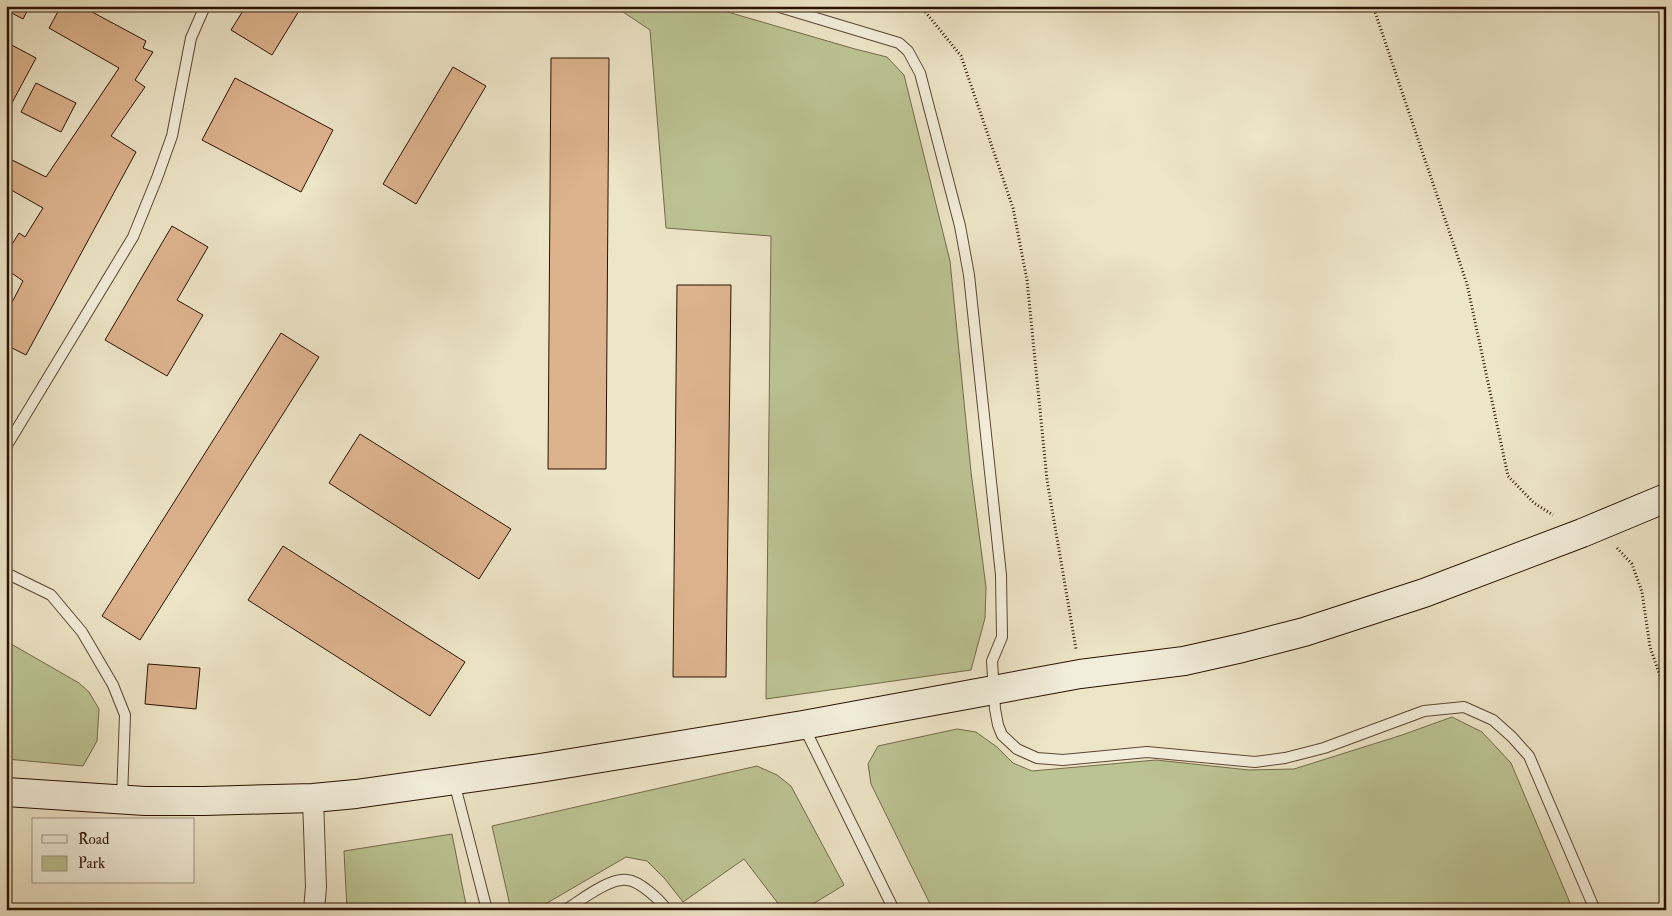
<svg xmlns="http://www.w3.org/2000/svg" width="1672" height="916" font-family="'IM FELL Double Pica',serif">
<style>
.green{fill:#bcc393;stroke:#746a4a}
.building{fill:#ddb38e;stroke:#2b1100}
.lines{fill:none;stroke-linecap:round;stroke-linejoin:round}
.service-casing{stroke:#5c4632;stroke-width:12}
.minor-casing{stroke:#5c4632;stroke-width:22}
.secondary-casing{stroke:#2b1100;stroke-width:30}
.path{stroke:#2b1100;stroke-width:3;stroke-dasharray:1 2.5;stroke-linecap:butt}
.service{stroke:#f3eedb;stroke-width:10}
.minor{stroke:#f3eedb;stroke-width:20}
.secondary{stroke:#f3eedb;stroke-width:28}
</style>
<rect width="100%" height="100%" fill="#ede5c7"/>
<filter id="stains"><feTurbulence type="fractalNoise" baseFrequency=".004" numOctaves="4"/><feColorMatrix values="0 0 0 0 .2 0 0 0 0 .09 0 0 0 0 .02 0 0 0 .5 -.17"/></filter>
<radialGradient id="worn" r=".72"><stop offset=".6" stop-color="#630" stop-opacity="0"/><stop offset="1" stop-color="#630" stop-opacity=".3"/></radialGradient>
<!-- green -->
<path class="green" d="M614 6H707L855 49 887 57 904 75 950 261 971 472 986 587 985 618 971 670 766 699 771 236 666 228 650 30Z
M6 641 79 683 89 692 99 709 97 741 83 766 6 759Z
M1452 717 1482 732 1511 763 1573 910H933L871 784 868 764 878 746 957 729 976 732 997 747 1013 763 1032 771 1156 760 1249 770 1294 769 1402 735Z
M757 766 777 775 791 786 844 885 803 910H783L744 859 683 902 665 879 647 861 626 857 535 910H511L492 826Z
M452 834 467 910H347L344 851Z"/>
<!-- building -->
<path class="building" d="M6 6H30L23 19 6 10Z
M61 6H81L146 41 143 48 153 52 135 80 145 87 111 136 136 152 26 355 6 345V314L23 281 6 269V254L19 233 25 237 43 208 6 187V168L12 160 46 177 119 68 49 28Z
M246 6H302L272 55 231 30Z
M6 42 36 58 6 114Z
M551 58H609L606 469H548Z
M453 67 486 86 416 204 383 184Z
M235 78 333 130 301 192 202 140Z
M36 83 76 103 61 132 21 112Z
M172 226 208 247 177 300 203 315 167 376 105 340Z
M677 285H731L726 677H673Z
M281 333 319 357 140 640 102 616Z
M360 434 511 529 479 579 329 483Z
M283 546 465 662 430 716 248 600Z
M148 664 200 668 196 709 145 704Z"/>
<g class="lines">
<defs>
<path id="service" d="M776 6 899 43 908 51 920 73 960 226 969 275 1001 575 1002 637 992 661 995 709 998 725 1002 735 1017 749 1037 758 1063 760 1147 752 1255 762 1285 758 1324 748 1424 711 1464 707 1493 720 1512 737 1529 756 1595 910
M6 447 133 237 157 178 172 136 191 38 205 6
M6 573 51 595 82 632 113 685 125 715 122 798
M803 725 894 910
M454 782 487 910
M565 910C580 901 610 877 627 880 640 881 660 900 667 910"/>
<path id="minor" d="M313 798 316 887 314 910"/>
<path id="secondary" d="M6 792 145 801H204L313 798 356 794 540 768 803 725 1080 674 1184 661 1242 648 1304 632 1424 593 1582 533 1666 498"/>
</defs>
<!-- service casing -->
<use href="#service" class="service-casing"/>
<!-- minor casing -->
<use href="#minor" class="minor-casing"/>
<!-- secondary casing -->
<use href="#secondary" class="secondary-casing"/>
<!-- path -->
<path class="path" d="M917 6 923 9 961 56 1013 208 1027 280 1047 480 1076 649
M1373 6 1467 284 1508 476 1534 503 1553 515
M1617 548 1632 564 1642 592 1650 647 1666 693"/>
<!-- service -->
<use href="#service" class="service"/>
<!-- minor -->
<use href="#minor" class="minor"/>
<!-- secondary -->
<use href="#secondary" class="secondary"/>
</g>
<!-- margin -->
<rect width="1672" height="916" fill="none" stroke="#ede5c7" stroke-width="25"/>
<rect x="8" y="8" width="1657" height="901" fill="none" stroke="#2b1100" stroke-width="2.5"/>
<rect x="12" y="12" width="1647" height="891" fill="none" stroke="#2b1100"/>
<!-- legend -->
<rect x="32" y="818" width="162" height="65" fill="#f3eedb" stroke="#a39683"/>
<rect x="42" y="835" width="25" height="8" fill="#f3eedb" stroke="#a39683"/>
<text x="78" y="844" font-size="15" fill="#2b1100">Road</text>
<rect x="42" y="856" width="25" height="15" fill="#bcc393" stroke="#a39683"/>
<text x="78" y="868" font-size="15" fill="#2b1100">Park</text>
<rect width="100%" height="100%" filter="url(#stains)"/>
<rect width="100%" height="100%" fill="url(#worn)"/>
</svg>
